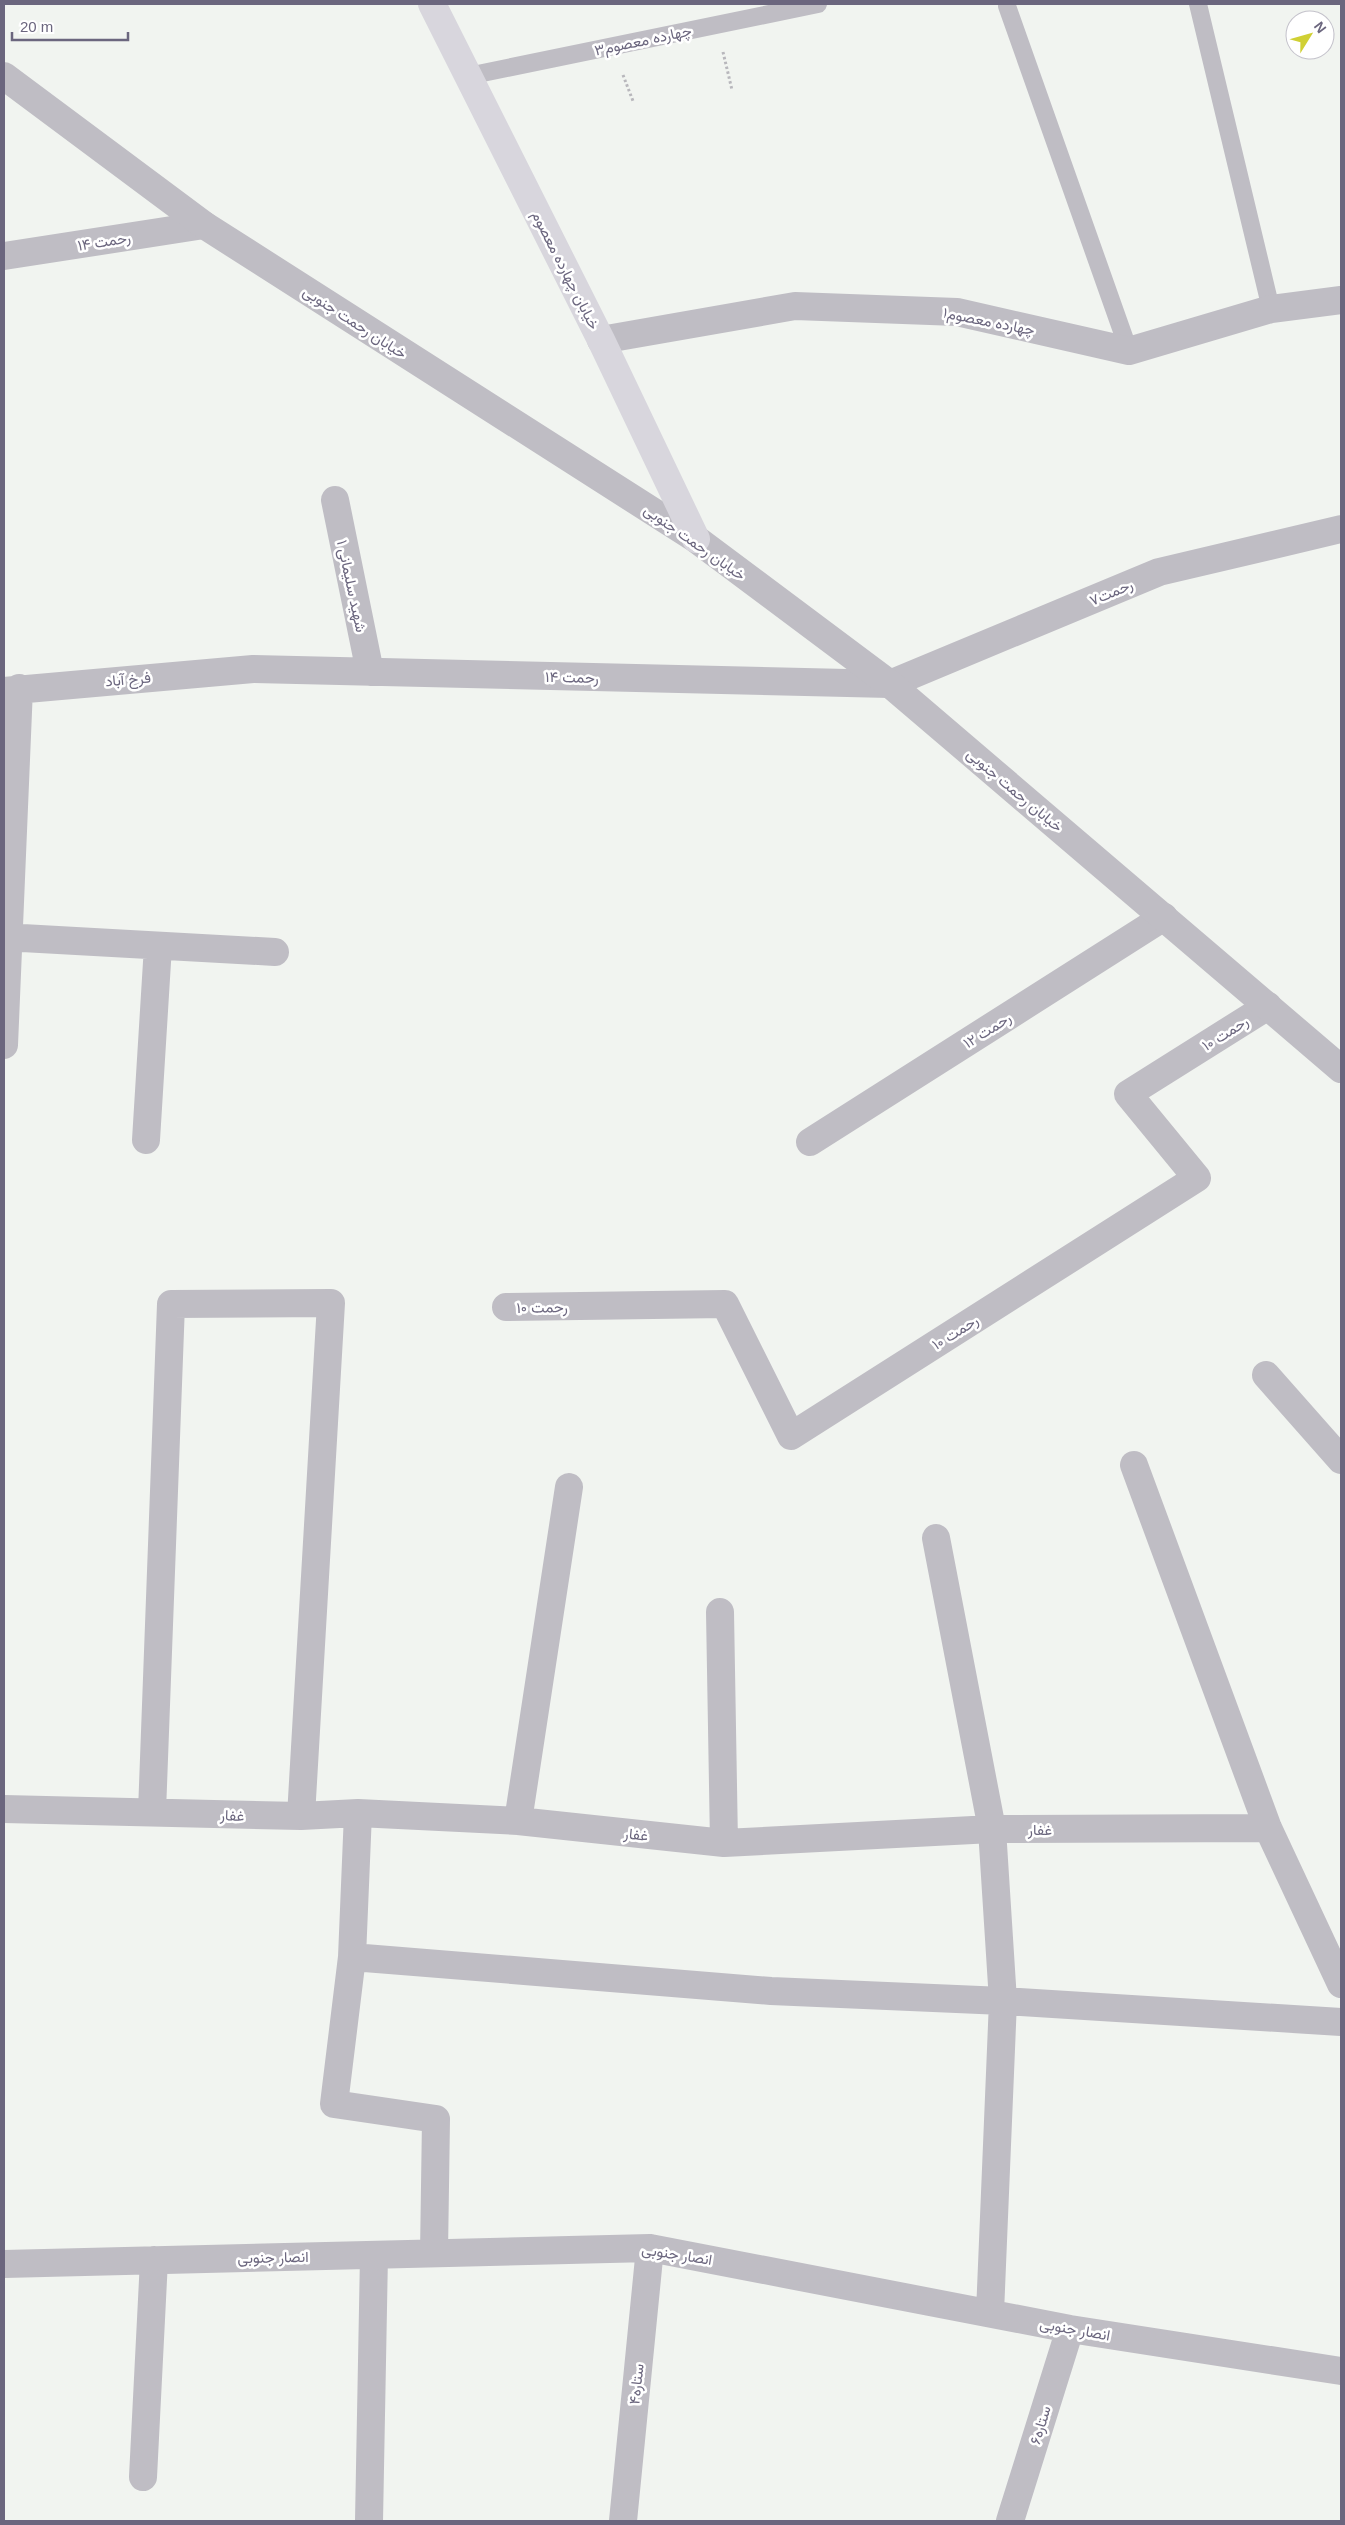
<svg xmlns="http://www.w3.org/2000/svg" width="1345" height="2525" font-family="Helvetica,Vazirmatn,sans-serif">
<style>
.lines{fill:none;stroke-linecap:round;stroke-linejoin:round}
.path{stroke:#b8b7bc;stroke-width:3;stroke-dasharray:2.5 2.5;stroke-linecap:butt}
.service{stroke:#bfbdc4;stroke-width:18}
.minor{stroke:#bfbdc4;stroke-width:28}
.tertiary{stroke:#bfbdc4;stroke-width:28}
.secondary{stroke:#d8d6dd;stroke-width:28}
.labels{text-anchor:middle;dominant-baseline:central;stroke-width:5;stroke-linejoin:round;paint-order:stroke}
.street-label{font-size:15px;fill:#6b667e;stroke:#fff}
</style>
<rect width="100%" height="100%" fill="#f1f4f0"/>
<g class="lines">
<!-- path -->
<path class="path" d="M723 52 732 90
M623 75 633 101"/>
<!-- service -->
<path class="service" d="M1198 4 1271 309
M1007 6 1129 351
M468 76 818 4"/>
<!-- minor -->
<path class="minor" d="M4 256 204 225
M601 340 795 306 957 312 1129 351 1271 309 1341 300
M335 500 370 672
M4 691 253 669 890 684 1159 572 1341 529
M4 937 275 952
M4 1045 19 688
M146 1140 158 946
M810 1142 1164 917
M506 1307 725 1304 791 1436 1197 1178 1128 1094 1268 1006
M1266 1375 1341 1460
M1134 1465 1268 1828 1341 1984
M936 1538 992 1829 1003 2001 1341 2022
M720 1612 724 1843
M4 1809 301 1816 358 1813 518 1821 724 1843 992 1829 1268 1828
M152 1812 171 1304 331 1303 301 1816
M358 1813 352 1957 771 1991 1003 2001 990 2313
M518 1821 569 1487
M352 1957 334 2104 436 2119 434 2253
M4 2264 650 2248 1070 2329 1341 2371
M143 2477 154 2260
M369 2521 374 2255
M623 2521 650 2248
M1010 2521 1070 2329"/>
<!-- tertiary -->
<path class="tertiary" d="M4 76 204 225 696 539 890 684 1341 1069"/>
<!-- secondary -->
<path class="secondary" d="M432 4 601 340 696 539"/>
</g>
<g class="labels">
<!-- street labels -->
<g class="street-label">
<text transform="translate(643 40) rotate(-12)">چهارده معصوم۳</text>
<text transform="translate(104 241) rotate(-9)">رحمت ۱۴</text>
<text transform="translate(566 270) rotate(63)">خیابان چهارده معصوم</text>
<text transform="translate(989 321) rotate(11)">چهارده معصوم۱</text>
<text transform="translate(355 322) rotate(33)">خیابان رحمت جنوبی</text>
<text transform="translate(695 542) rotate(35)">خیابان رحمت جنوبی</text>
<text transform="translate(352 586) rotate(78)">شهید سلیمانی ۱</text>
<text transform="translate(1111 592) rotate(-23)">رحمت۷</text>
<text transform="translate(572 677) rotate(1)">رحمت ۱۴</text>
<text transform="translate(128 679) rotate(-5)">فرخ آباد</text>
<text transform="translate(1015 790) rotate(40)">خیابان رحمت جنوبی</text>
<text transform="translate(987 1030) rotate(-32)">رحمت ۱۲</text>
<text transform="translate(1225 1033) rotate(-32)">رحمت ۱۰</text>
<text transform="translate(542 1307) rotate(-1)">رحمت ۱۰</text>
<text transform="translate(955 1332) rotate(-32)">رحمت ۱۰</text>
<text transform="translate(232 1815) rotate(2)">غفار</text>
<text x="1040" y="1829">غفار</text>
<text transform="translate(636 1834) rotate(6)">غفار</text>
<text transform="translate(677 2254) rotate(9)">انصار جنوبی</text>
<text transform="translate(273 2257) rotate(-1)">انصار جنوبی</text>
<text transform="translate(1075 2329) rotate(10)">انصار جنوبی</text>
<text transform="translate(636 2384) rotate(-84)">ستاره۴</text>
<text transform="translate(1040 2425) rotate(-73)">ستاره۶</text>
</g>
</g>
<!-- border -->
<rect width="1345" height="2525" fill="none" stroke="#6b667e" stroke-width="10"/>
<!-- north arrow -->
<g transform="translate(1310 35) rotate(53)"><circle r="24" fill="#ffffff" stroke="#c4c2cb"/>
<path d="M0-4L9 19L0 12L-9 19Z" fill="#d0d034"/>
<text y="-8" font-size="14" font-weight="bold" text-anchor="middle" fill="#6b667e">N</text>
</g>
<!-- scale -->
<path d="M12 32v8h116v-8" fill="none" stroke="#6b667e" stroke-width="2.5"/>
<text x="20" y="32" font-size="15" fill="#6b667e" stroke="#ffffff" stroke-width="4" paint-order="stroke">20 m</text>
</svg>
